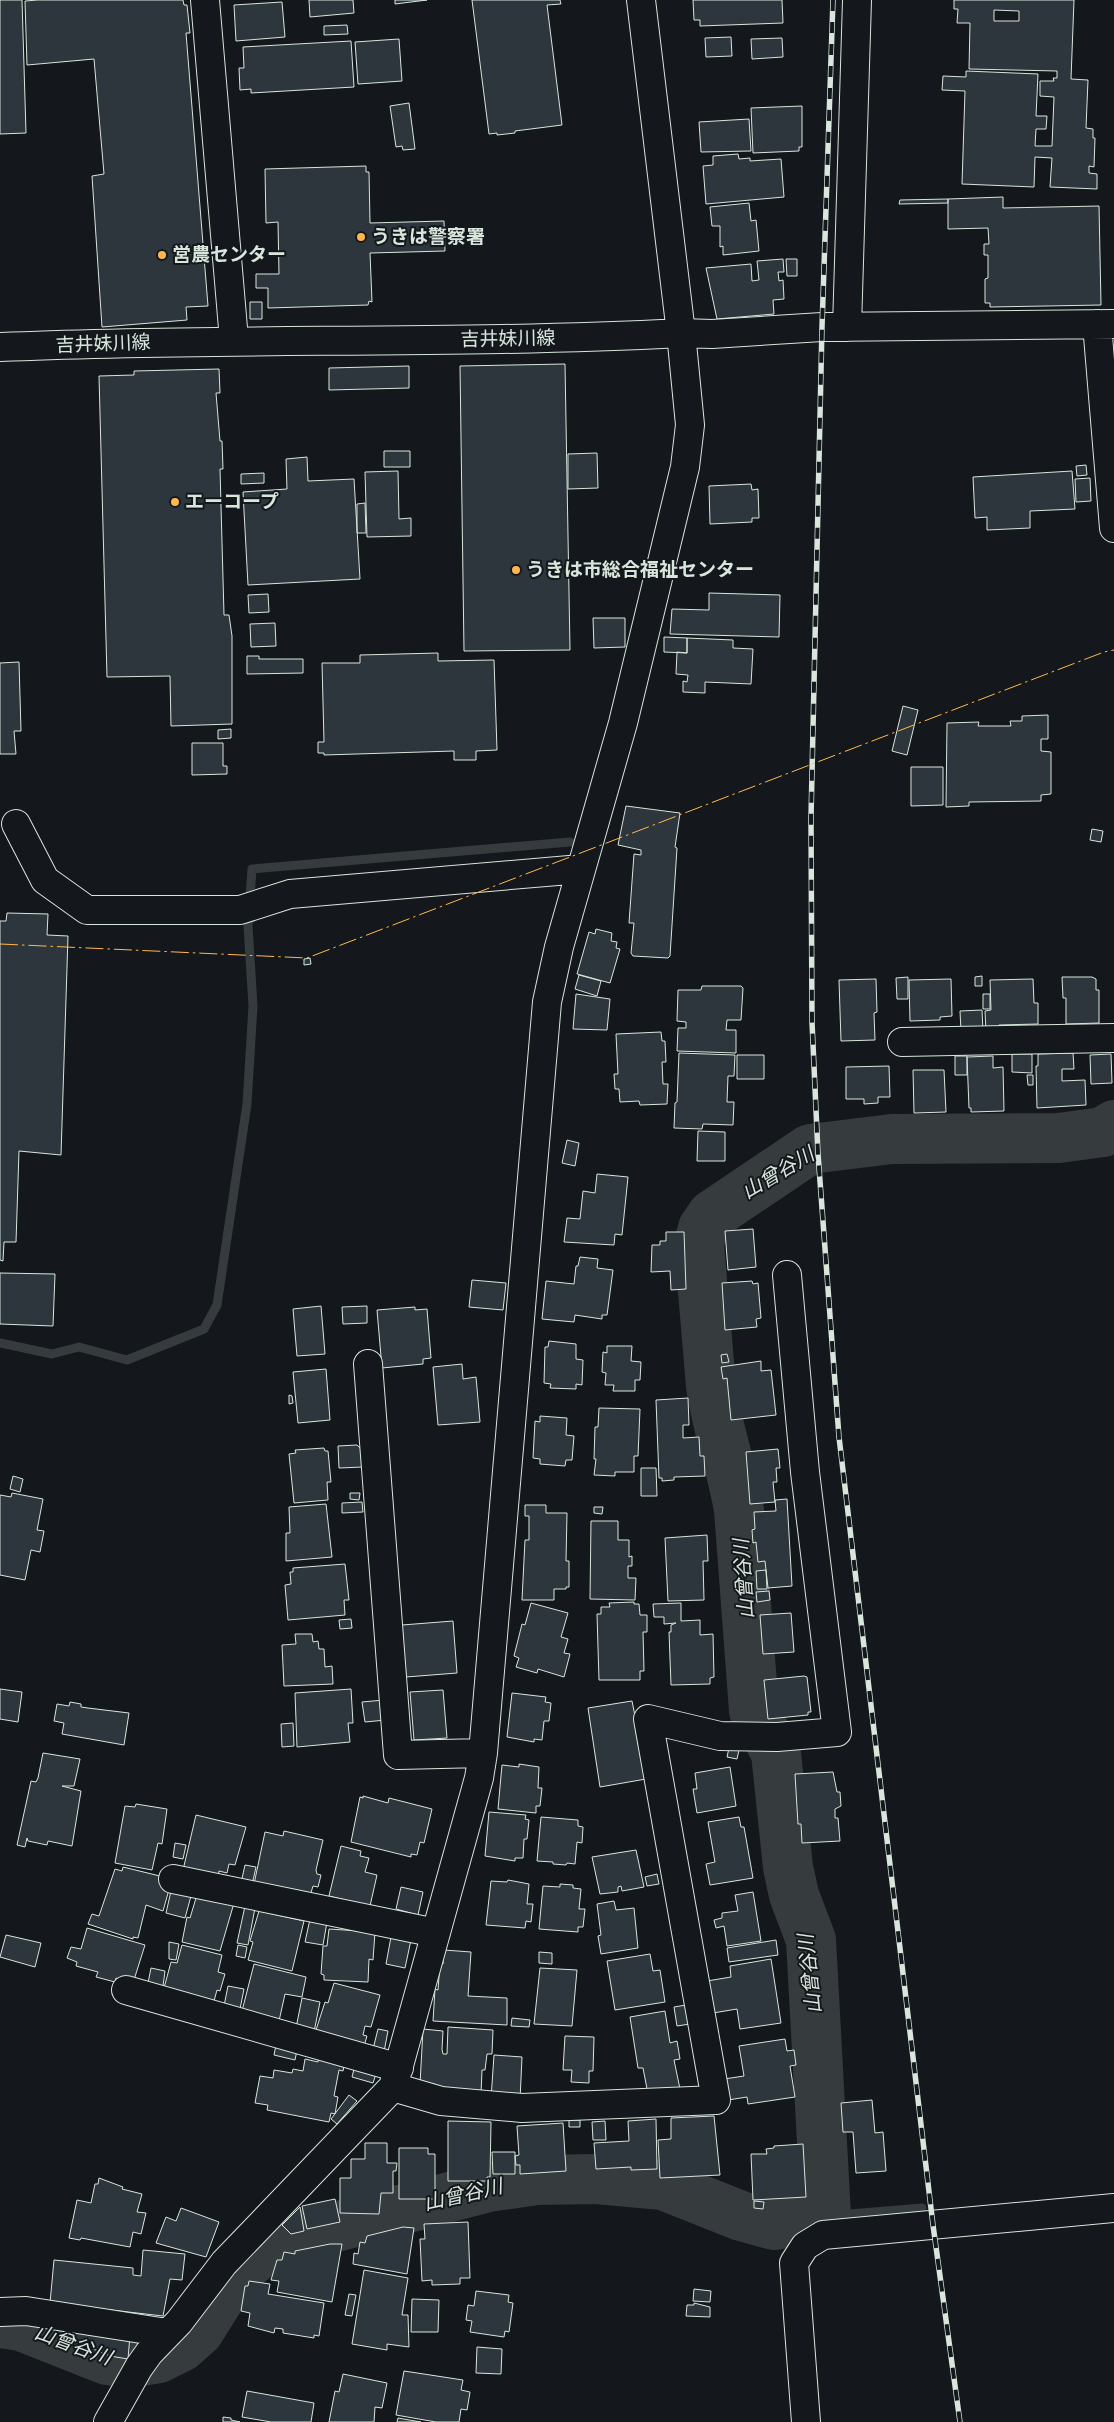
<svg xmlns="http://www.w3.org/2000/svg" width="1114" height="2422" font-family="Karla,'Noto Sans JP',sans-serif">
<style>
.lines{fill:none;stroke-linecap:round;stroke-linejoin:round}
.stream{stroke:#363b3e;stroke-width:9}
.river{stroke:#363b3e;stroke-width:50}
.building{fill:#2c363c;stroke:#d8e6dc;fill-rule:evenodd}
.minor-casing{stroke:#d8e6dc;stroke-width:30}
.major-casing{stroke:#d8e6dc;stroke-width:30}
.minor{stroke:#14181c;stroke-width:28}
.major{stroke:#14181c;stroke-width:28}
.rail-casing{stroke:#d8e6dc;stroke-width:5.5}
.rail{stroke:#14181c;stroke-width:4;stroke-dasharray:11;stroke-linecap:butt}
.power{stroke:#ffb74d;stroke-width:1;stroke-dasharray:18 4 2.5 4;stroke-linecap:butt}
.poi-dot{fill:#ffb74d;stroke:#14181c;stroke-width:2}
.labels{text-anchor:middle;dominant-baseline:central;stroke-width:4;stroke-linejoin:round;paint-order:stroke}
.poi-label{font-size:19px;font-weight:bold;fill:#d8e6dc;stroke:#14181c;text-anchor:start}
.street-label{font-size:19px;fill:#d8e6dc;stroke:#14181c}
.water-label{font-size:20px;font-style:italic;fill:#d8e6dc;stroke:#14181c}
</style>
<rect width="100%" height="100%" fill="#14181c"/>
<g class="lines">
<!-- stream -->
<path class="stream" d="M0 1343 52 1354 79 1347 127 1360 204 1329 217 1305 247 1104 253 1006 248 926 252 869 570 842
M826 2216 922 2208"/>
<!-- river -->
<path class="river" d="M0 2323 21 2326 107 2360 129 2363 159 2358 181 2347 199 2331 234 2275 258 2255 286 2240 488 2187 537 2180 596 2179 663 2185 741 2216 774 2225 826 2216 811 1940 794 1895 788 1867 776 1753 754 1711 739 1510C732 1468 717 1428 711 1386L699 1244 703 1228 712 1215 810 1149 892 1139 1059 1138 1103 1132 1114 1125"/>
</g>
<!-- building -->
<path class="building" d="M0 0H22L26 133 0 134Z
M38 0H183L184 5H187L190 33H186L208 306 186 307 187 320 102 327 92 176 104 174 94 59 27 65 25 1Z
M309 0H353L354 13 310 17Z
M395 0H427L395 4Z
M472 0H560L561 4 547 5 562 125 515 131V133L497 135V133L489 134Z
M693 0H782L783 23 700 26V20H694Z
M954 0H1074L1071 79 1088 80 1086 128 1093 129V138H1095L1094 167 1089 166V173L1097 174V189L1050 187 1052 158 1035 157 1034 187 962 184 965 91 942 90 943 76 966 77V71L1038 74 1036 116H1047L1046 129H1036L1035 146H1052L1054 97 1040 96V81H1054L1053 78H1057V71L969 69 970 23H957L958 9H954ZM994 10 1019 11V21H994Z
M282 2 285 37 236 41 234 5Z
M347 25 348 34 324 35V26Z
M731 37 732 56 706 57 705 38Z
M782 38 783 57 752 59 751 39Z
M399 39 402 81 358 84 355 42Z
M351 41 354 87 251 93V89L240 90 239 68H244L243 47Z
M409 103 415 149 403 150 402 146 396 147 390 106Z
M802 106V147H799V151L753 153 751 108Z
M749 119 751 151 701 152 699 122Z
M738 154 739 159 750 158V161L781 159 784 197 706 204 703 166 713 165V156Z
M366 166V172H369L370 223 444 221 445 251 370 253 372 302 369 301 368 305 268 308V288H256V274H279L278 222 266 223 265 169Z
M1003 197V208L1099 206 1101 305 990 307V303H985V279L988 278V255H984V244H989L988 228 948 229V199Z
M948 199V203L899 204 900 200Z
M749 203 751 221 756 220 759 251 723 255V246L720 247V226H712L710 207Z
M783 259 784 272H778L779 281 783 280 784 299 773 300 774 314 717 319 706 268 751 264 752 281 759 280 757 261Z
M786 259H797V276H787Z
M250 302H262V319H250Z
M565 364 570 650 464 651 460 366Z
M409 366V388L329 390V368Z
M219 369 220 393H216L220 441H222L223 469H220L224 615H229L232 636V724L171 726 170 676 107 677 99 376 134 375V371Z
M384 451H410V467H384Z
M597 453 598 488 568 489V454Z
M307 457 308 481 354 479 360 579 248 585 243 492 287 489 286 459Z
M1086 465 1087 475 1077 476 1076 466Z
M398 471 399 519 411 518V536L367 537 365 472Z
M1072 471 1075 509 1030 511V528L987 530V517L975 518 973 477Z
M264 473V483L241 484V474Z
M1090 478 1091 501 1076 502 1075 479Z
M751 484 752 490 758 489 759 518H752V522L710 524 709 486Z
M365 503 366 533H357V504Z
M709 593 780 595 779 637 670 634 672 609 709 610Z
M268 594 269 612 249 613 248 595Z
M593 618H625V647L594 648Z
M275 623 276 646 251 647 250 624Z
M664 637 687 638V653L664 652Z
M687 638 733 640V648L753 649 751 684 705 682V693L683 692V681L687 682 688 675 676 674 677 652 687 653Z
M438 653V661L494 660 497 750 476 751V760H454V751L324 755V753H318V742H324L322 663H360V655Z
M247 656H259V659H303V673L247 674Z
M19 662 21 731H14L16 754H0V663Z
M903 706 918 710 907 755 892 751Z
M1048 715V739H1041V751L1051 752V794L1041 795V801L969 802V806L946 807 947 723 979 722 978 726H1011L1010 721H1022V716Z
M231 729V738L218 739V730Z
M192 743H223V766H227V774L192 775Z
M911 767H943V805L911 806Z
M626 806 680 813 675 847 677 848 670 956 668 958 633 956 631 953 634 923H629L634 854 641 855V850L618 845Z
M1092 829 1103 831 1101 842 1090 840Z
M7 913 48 914 47 935 68 936 61 1155 19 1151 16 1242H4L3 1261 0 1260V921H6Z
M596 929 612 933 611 941 617 942 616 948 620 949 610 983 577 974 589 932 595 934Z
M310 958 311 964 304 965V959Z
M579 975 601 981 597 996 575 989Z
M982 976V986H975V977Z
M908 977V999H897L896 978Z
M1062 977H1092L1096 979V990H1099V1023L1066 1024V998H1063Z
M876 979 877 1012 874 1013 875 1040 841 1041 839 980Z
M951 979 952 1016 940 1017V1020L910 1021 909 980Z
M1033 979 1034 1003H1038V1024L999 1025V1032H986L985 1011 991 1010 990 980Z
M702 986H741L743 988 741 1020H727L726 1030H736V1053L677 1051 678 1028H686V1022L677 1021 678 990H701Z
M576 994 610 999 607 1030 573 1029Z
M983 994H990V1009H983Z
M982 1010 983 1031H961L960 1011Z
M661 1032 662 1041H665L666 1062H662L663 1084H668L667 1104 640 1105 639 1101 620 1102 619 1089H615L614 1074H618L616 1034Z
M679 1053 735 1055 734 1076H728L727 1102H734L733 1125 703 1124 702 1129 674 1128 675 1103 677 1102Z
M1073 1053 1074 1069H1062V1081L1085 1080 1086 1105 1037 1108 1036 1066H1038V1054Z
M1012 1054H1032V1073L1012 1072Z
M1111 1054 1112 1083 1091 1084 1090 1055Z
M737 1055H764V1079H737Z
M955 1056H967V1075H955Z
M993 1056V1068L1003 1067 1004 1111 971 1112V1108H969L967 1057Z
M889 1066 890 1097H878V1103L864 1104V1099H846V1067Z
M913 1070H944L946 1112 914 1113Z
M1027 1075H1033V1085H1028Z
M698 1131 725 1132V1161H697Z
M567 1140 579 1143 575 1166 562 1163Z
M597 1174 628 1177 622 1235 615 1234 614 1245 564 1242 567 1218 580 1219 583 1191 595 1193Z
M753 1229 756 1267 728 1270 725 1231Z
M666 1232H684L686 1289 671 1290 670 1271 651 1272 652 1245H660V1241H666Z
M580 1257 598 1259 597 1268 613 1270 607 1315H602V1319L575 1315 574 1322 542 1319 546 1281 574 1284 576 1266H578Z
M0 1273 55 1274 53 1326 0 1324Z
M472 1280 506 1283 503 1310 469 1307Z
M752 1281 753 1284 758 1283 761 1318 756 1319 757 1327 725 1330 722 1283Z
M321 1306 325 1354 297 1356 293 1309Z
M367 1306V1323L343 1324 342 1307Z
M415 1307V1310L427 1309 431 1358 423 1359V1364L382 1368 377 1310Z
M549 1341 576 1344V1359L583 1360 582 1385 576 1384V1389L550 1388 551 1384 544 1383 545 1347H548Z
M607 1346H632L631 1361 641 1362 640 1380H635V1391H613L614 1385H605L606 1373 602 1372 603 1352 607 1353Z
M727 1354 729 1362 722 1363 721 1355Z
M761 1361V1371L771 1370 776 1415 731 1420 727 1378 723 1379 721 1367Z
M462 1364 463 1379 476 1377 480 1422 438 1425 433 1367Z
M326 1369 330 1420 298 1423 293 1372Z
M289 1395 292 1396 293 1403 289 1404Z
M688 1398 689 1425H683V1438L699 1437 700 1456H704L705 1476 674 1477V1480L662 1481V1478H659L656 1400Z
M599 1408 640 1409 638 1456H634V1472H615V1476L594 1475 596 1459H594L595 1427H598Z
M540 1416 567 1418 566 1435 574 1436 572 1460H566L565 1466 540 1464V1459L533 1458 535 1421 540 1422Z
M357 1445 361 1449 363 1467 339 1468 338 1446Z
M324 1448 325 1451H328L331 1482H327L328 1500 294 1503 289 1454 296 1453 295 1450Z
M778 1449 780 1468H776L777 1482H773L775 1502 750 1504 746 1452Z
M641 1468H656L657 1496H641Z
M13 1476 23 1479 20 1492 10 1489Z
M12 1493 43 1499 37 1530 44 1531 40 1552 31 1550 25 1580 0 1575V1495L11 1497Z
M350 1493H360L359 1500 350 1499Z
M787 1499 792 1586 768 1588 765 1561 758 1562 756 1542 753 1543 752 1530 755 1529 754 1512 776 1511 775 1500Z
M362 1502 363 1512 342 1513V1503Z
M326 1504 332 1557 286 1561V1533H290L289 1507Z
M525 1505H546V1513H567L566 1561H569V1587H566V1589H554V1600H522L525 1540H529V1516H525Z
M594 1507H603L602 1514 594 1513Z
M591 1521H618V1540H629V1557L632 1556V1566H628V1578H636L635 1600 590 1599Z
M707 1535 708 1561H703L704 1600 668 1601 665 1538Z
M345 1564 349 1600H344L345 1615 288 1620 285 1585 291 1584 290 1572H293V1568Z
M766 1570 767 1589H757L756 1571Z
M769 1591 770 1600 757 1602 756 1592Z
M634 1602V1604H639L640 1615H647V1632H643L644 1671H640V1680H599L597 1614H601V1607H610L609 1603Z
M531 1603 568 1613 561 1637 568 1639 564 1653 570 1654 564 1677 538 1669 537 1673 516 1667 519 1658 514 1656 522 1624 525 1625Z
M681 1603V1621L700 1620V1635L713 1634 714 1677 710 1678V1684L671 1685 669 1632H671V1625L676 1623 664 1624V1617H654L653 1604Z
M791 1613 794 1652 763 1654 760 1615Z
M351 1619 352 1628 340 1629 339 1620Z
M453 1621 457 1673 406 1677 402 1625Z
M295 1634H312L313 1642 318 1641 319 1649H324L325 1667 332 1666 333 1684 284 1686 282 1645 296 1644Z
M804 1676 807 1677 811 1712H808V1715L768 1719 764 1680Z
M0 1689 22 1692 18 1722 0 1719Z
M351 1689 353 1723H348L350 1742 297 1747 295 1693Z
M443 1690 447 1738 414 1740 410 1692Z
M512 1693 546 1697 545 1702 551 1703 549 1721H544L542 1740 534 1739V1742L507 1737Z
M384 1700 386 1720 365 1722 362 1702Z
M632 1701 638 1731 636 1732 639 1748H642L646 1779 600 1787 588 1708Z
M70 1702 81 1704V1707L88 1708 129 1713 124 1745 62 1734 64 1723 54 1721 57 1704 69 1706Z
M293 1723 294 1746 282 1747 281 1724Z
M729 1748 739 1750 737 1759 727 1757Z
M43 1753 80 1759 74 1786H62L81 1791 72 1846 48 1841 47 1845 28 1841 27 1838 25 1847 17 1845 31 1781 36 1782 38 1778Z
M519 1764 539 1767 538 1788H542L540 1806H536V1813L498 1809 502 1765 519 1767Z
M730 1767 736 1806 697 1813 693 1789H697L695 1773Z
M833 1772 837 1792H840L841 1806 835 1809V1818H838L840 1841 802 1843 801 1824H798L795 1774Z
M363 1796 388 1803 389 1798 432 1809 424 1843 420 1842 417 1855 411 1854V1857L351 1842 360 1797 363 1798Z
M136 1804 167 1809 162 1844 158 1843 152 1870 115 1863 125 1806 135 1807Z
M489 1812 526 1815 525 1819 529 1820 527 1839H524L523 1858H515V1861L485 1856Z
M196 1815 246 1827 235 1865 229 1864 227 1873 219 1871 218 1877 183 1870Z
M541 1817 578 1820V1826L583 1827 582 1843 577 1842 575 1864 567 1863 566 1865 553 1864V1862L537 1861Z
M739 1817 741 1827H744L753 1878 710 1885 706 1864 715 1862 708 1822Z
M284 1831 323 1840 316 1870 317 1874 321 1875 318 1887 313 1886 310 1896 254 1884 265 1832 283 1836Z
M175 1843 186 1845 183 1859 173 1857Z
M341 1846 361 1851 360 1856 369 1858 365 1872 377 1875 370 1906 329 1896Z
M636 1850 644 1887 622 1891 621 1886 618 1887V1892L600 1894 592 1857Z
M245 1865 256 1867 252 1885 241 1883Z
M123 1867 164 1877 170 1886 163 1911 146 1905 138 1938 133 1937V1939L88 1924 92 1914 99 1916 115 1869 122 1871Z
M657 1874 659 1884 647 1886 645 1877Z
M508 1880 529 1884 527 1904H533L531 1922 526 1921 525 1928 486 1925 491 1881 507 1882Z
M560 1884 573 1885V1888L581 1889 579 1909H585L583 1927H578V1932L539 1929 543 1886 560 1887Z
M401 1887 423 1892 418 1915 396 1909Z
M171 1891 191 1896 185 1918 166 1913Z
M753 1892 761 1941 727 1946 724 1926 716 1928 714 1920 722 1918V1913L738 1911 735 1895Z
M196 1898 234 1903 220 1951 182 1942 187 1917 190 1918Z
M614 1901 616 1910 634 1908 638 1948 601 1954 598 1936 601 1935 597 1904Z
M245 1906 255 1908 248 1945 237 1943Z
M259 1911 304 1921 292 1971 248 1960 253 1942 250 1941Z
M310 1919 327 1922 323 1945 305 1942Z
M87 1928 145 1945 133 1983 116 1978 115 1982 96 1977 98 1972 76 1966 77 1962 67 1958 71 1947 81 1949Z
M329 1929 375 1932 373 1960 369 1959 368 1982 324 1980V1975L321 1974 323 1946H327Z
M6 1935 41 1943 35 1967 0 1957Z
M391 1937 411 1940 405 1968 386 1964Z
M776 1940 778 1955 729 1962 727 1948Z
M169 1942 179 1944 176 1960 169 1959Z
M182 1945 222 1955 218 1972 225 1974 220 1991 217 1990 214 2001 164 1988 171 1962 177 1963Z
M238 1945 247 1947 245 1958 236 1956Z
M444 1950 471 1952 468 1996 507 1998V2025L433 2021 435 1989 438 1990 440 1963 443 1964Z
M539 1952 552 1953V1964L539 1963Z
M650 1954 653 1971 660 1970 665 2002 615 2010 607 1961Z
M771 1959 781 2023 740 2029 737 2009 713 2013 707 1981 731 1977 730 1966Z
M254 1964 306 1977 302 1997 285 1994 279 2021 242 2011Z
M151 1968 165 1971 163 1986 148 1983Z
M540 1968 577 1970 572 2026 534 2024Z
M334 1983 380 1995 371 2027 365 2026 363 2035 367 2036 364 2046 315 2033 325 2002 328 2003Z
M228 1986 244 1989 240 2009 224 2006Z
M302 1998 320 2002 314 2032 296 2028Z
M686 2005 690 2024 677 2026 674 2007Z
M665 2011 670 2043 677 2041 680 2059 674 2060 680 2089 648 2094 643 2068H638L630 2017Z
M512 2018 530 2020 529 2027 511 2026Z
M448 2027 493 2030 492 2054H487L485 2070H482L481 2094 435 2089V2084H420L423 2029 443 2031 442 2049 443 2054H447Z
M378 2029 388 2031 384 2052 373 2049Z
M565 2036 594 2037 593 2071H589V2083L571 2082 572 2070H563Z
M785 2039 787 2051 794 2050 796 2065 790 2066 795 2097 748 2104 747 2097 728 2100 724 2079 744 2076 739 2046Z
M276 2045 297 2050 295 2060 274 2055Z
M494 2055 522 2057 520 2100 491 2099Z
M319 2056 345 2061 343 2071 339 2070 334 2096 338 2097 335 2114 331 2113 329 2122 267 2110 268 2105 255 2103 260 2076 273 2078 274 2070 292 2073 293 2069 303 2071 305 2059 318 2062Z
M355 2065 377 2071 373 2083 352 2077Z
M349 2095 357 2101 337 2124 331 2119Z
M872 2100 875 2133 883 2132 886 2171 856 2173 853 2132H843L841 2103Z
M714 2116 720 2175 660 2178 658 2140 671 2139V2118Z
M656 2119 657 2169 631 2170V2167L596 2169 594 2143 629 2141 628 2121Z
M569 2120H580V2127H569Z
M448 2121 491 2122 490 2177H487V2181H448Z
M605 2121 606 2140H593L592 2122Z
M563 2123 566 2171 520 2174V2165H516L515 2156 519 2155 517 2126Z
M365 2143H387V2163H397L396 2171H393V2193H381L379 2214 340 2213V2178H351V2159H365Z
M803 2144 806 2197 753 2200 751 2154H767L766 2149 774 2148V2146Z
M399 2148H428V2154H435V2199H399Z
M492 2152H515V2174H493Z
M99 2178 123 2187 122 2189 142 2194 137 2212 146 2213 141 2234 133 2232 130 2247 81 2238 80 2240 69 2238 77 2200 91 2203 95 2184H98Z
M335 2199 340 2222 307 2229 302 2206Z
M754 2201 764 2202 763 2209 754 2208Z
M300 2207 304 2231 291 2234 282 2225Z
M181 2208 219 2222 206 2257 156 2243 166 2217 176 2221Z
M468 2222 470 2278H460V2284L432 2285V2280L422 2281 420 2239H425L424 2224Z
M403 2227 414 2228 407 2274 353 2264 354 2253 358 2254 360 2242 365 2243 367 2236Z
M330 2244H342L332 2302 277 2292 279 2281 271 2280 277 2260H282L284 2252 295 2254V2251Z
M143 2250 185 2254 182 2280 170 2279 163 2316 50 2303 54 2260 133 2268V2275L141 2276Z
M364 2270 408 2278 402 2315H408L409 2347 387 2344V2350L352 2344Z
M249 2281 270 2284 268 2294 324 2303 319 2336 314 2335V2338L283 2333V2329L275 2328 274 2333 248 2326 250 2313 241 2311 245 2286H248Z
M694 2289 711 2291 710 2302 693 2301Z
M476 2291 509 2295 508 2302 513 2303 509 2332 505 2331 504 2337 470 2332 472 2321 466 2320 468 2305 474 2306Z
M349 2294 356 2295 352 2316 345 2315Z
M412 2299 439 2300 438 2332H411Z
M694 2303 710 2307V2317L686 2316 687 2305H694Z
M66 2328 130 2335 128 2359 110 2356 65 2337Z
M477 2347 502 2349 501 2374 476 2373Z
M404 2371 463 2380 461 2390 470 2392 467 2410 461 2409 459 2422H436L396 2415Z
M343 2374 387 2383 382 2408 375 2407 374 2422H329L335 2391 339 2392Z
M247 2391 314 2403 311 2422H271L242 2417Z
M223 2417 231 2418V2420L240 2422H223Z
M398 2418 421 2422H397Z"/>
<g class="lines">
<defs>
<path id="minor" d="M205 0 234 340
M1097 324 1114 528
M847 327 857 0
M16 824 45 880 87 910H240L290 894 581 869
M902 1042 1114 1038
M368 1364 398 1755 483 1753
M173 1879 436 1933
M126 1990 399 2068
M393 2087 441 2101 522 2108 716 2100 648 1719 720 1736 777 1737 837 1732 805 1472 787 1275
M0 2312 26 2311 167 2333
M108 2422 139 2367 149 2353 179 2322 224 2263 393 2087 479 1778 483 1753 547 1002 559 947 623 723 685 467 690 425 681 333 712 334 822 327 1114 324
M806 2422 794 2263 805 2246 823 2235 1114 2208"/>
<path id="major" d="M0 347C227 337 454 345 681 333L641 0"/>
</defs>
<!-- minor casing -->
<use href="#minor" class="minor-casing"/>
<!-- major casing -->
<use href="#major" class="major-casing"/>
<!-- minor -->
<use href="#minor" class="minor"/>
<!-- major -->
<use href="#major" class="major"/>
<defs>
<path id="rail" d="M833 0 822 327 811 818 812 1022 818 1154 839 1437 933 2225 960 2422"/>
</defs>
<!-- rail casing -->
<use href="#rail" class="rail-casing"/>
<!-- rail -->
<use href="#rail" class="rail"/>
<!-- power -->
<path class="power" d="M0 944 307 958 1104 652 1114 650"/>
</g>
<!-- markers -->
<g class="poi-dot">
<circle cx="361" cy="237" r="5"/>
<circle cx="162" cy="255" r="5"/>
<circle cx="175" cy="502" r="5"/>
<circle cx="516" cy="570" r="5"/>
</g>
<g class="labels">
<!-- poi labels -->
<g class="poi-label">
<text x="371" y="237">うきは警察署</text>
<text x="172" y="255">営農センター</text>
<text x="185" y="502">エーコープ</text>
<text x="526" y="570">うきは市総合福祉センター</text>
</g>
<!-- street labels -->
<g class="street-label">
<text transform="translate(508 339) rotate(-1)">吉井妹川線</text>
<text transform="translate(103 344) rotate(-2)">吉井妹川線</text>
</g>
<!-- water labels -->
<g class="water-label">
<text transform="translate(778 1173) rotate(-31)">山曾谷川</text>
<text transform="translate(744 1579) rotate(-94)">山曾谷川</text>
<text transform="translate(810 1974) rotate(-96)">山曾谷川</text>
<text transform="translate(463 2195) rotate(-13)">山曾谷川</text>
<text transform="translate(73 2345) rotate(20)">山曾谷川</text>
</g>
</g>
</svg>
